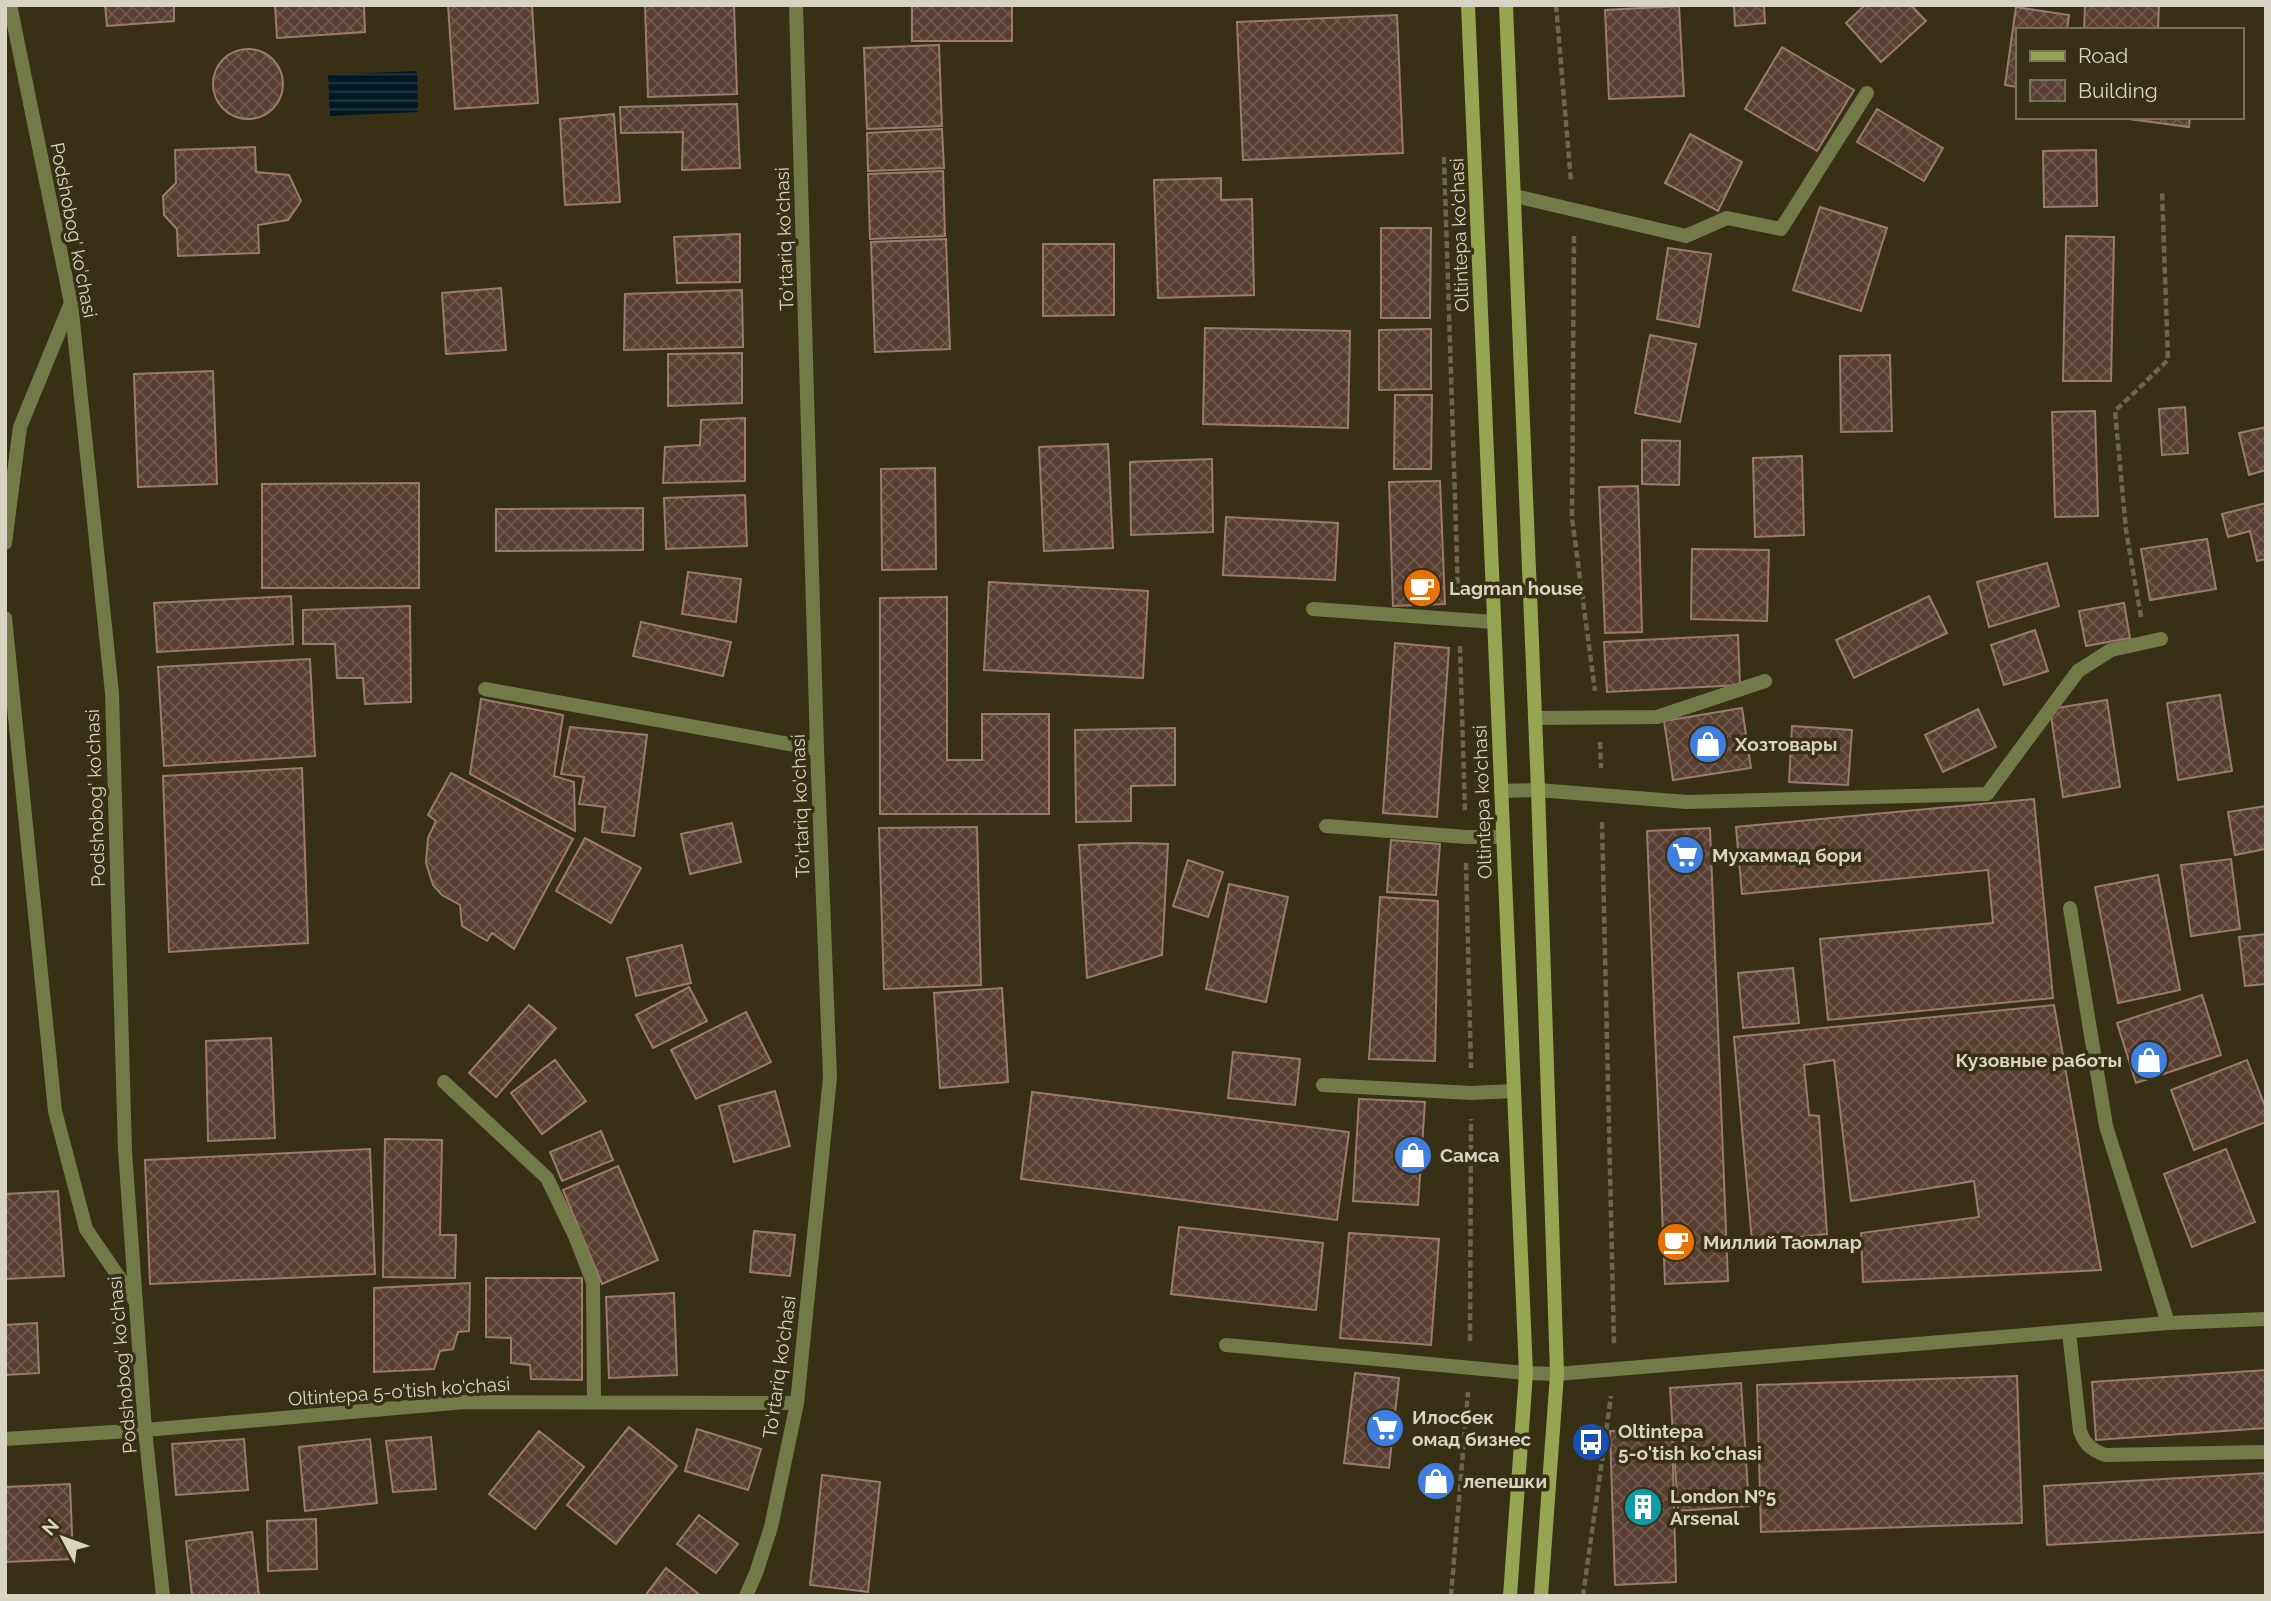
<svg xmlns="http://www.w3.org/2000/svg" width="2271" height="1601" font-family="Raleway,sans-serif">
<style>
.water{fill:url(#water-rules)}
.building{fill:url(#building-cross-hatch);stroke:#9a7b6d;stroke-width:2}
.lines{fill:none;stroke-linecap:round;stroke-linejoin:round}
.path{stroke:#6c664e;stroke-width:4.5;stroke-dasharray:7 3.5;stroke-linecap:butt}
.service{stroke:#727b47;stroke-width:14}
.minor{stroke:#727b47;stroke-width:14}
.tertiary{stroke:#727b47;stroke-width:14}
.secondary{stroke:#96a54f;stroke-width:14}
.labels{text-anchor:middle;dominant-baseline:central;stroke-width:7;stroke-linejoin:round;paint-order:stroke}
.street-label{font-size:19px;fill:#d8d4c4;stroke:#373015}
.poi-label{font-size:19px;font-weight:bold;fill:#d8d4c4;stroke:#373015;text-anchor:start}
</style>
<defs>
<pattern id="water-rules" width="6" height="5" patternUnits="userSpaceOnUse" patternTransform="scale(1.75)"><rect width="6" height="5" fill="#001923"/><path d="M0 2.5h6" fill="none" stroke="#243a41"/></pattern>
<pattern id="building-cross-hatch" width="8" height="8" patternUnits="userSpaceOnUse" patternTransform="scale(1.75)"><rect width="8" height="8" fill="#593e31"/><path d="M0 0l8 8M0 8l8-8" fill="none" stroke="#70594d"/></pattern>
</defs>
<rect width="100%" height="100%" fill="#373015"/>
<!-- water -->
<path class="water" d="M417 71 418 112 330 116 328 75Z"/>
<!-- building -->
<path class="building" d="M105 5H174V21L107 26Z
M275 5H364L365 32 277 38Z
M448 5H532L538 103 455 109Z
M645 5H734L737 94 648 97Z
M912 5H1012V41H912Z
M1734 5H1764L1765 23 1735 26Z
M1865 5H1911L1926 21 1881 62 1846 23Z
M2085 5H2159L2158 30H2084Z
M1679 6 1684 96 1609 99 1605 10Z
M2016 7 2069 15 2067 30H2017V87L2005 85Z
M1397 15 1403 153 1243 160 1237 22Z
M939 45 942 126 867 129 864 48Z
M1782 47 1854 90 1817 151 1745 109Z
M213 84a35 35 0 1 1 70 0a35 35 0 1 1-70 0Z
M737 104 740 168 682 170 683 132 621 133 620 107Z
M1877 109 1943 148 1924 181 1857 142Z
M614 114 620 202 565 205 560 119Z
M2114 117H2190L2189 127Z
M942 129 944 168 868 171 867 133Z
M1690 134 1742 162 1718 211 1665 183Z
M255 147 256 172 289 175 301 201 288 220 258 225 259 253 178 256 177 229 164 215 163 196 176 183 175 150Z
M2096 150 2097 206 2044 207 2043 151Z
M943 171 945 236 870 239 868 174Z
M1221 178V200L1252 199 1254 295 1158 298 1154 180Z
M1820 207 1887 228 1861 311 1793 290Z
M1381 228H1431L1430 318H1381Z
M740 234V282L677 283 674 237Z
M2066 236 2114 237 2111 381H2063Z
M946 239 950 349 875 352 871 242Z
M1043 244H1114V315L1043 316Z
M1668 248 1711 254 1699 327 1657 319Z
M501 288 506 350 446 354 442 293Z
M742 290 743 347 624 350 625 294Z
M1205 328 1350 331 1348 428 1203 424Z
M1431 329V389L1379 390V330Z
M1650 335 1696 344 1680 422 1635 413Z
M742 353V403L668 406V354Z
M1890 355 1892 431 1841 432 1840 356Z
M213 371 217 484 138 487 134 374Z
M1395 395H1432L1431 469H1394Z
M2185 407 2188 453 2162 455 2159 409Z
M2095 411 2098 516 2055 517 2052 412Z
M745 418V481L663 483 665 447 700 445 701 420Z
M2266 427V470L2249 475 2239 433Z
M1642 440 1680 441 1679 485 1642 484Z
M1108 444 1113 548 1044 551 1039 447Z
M1802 456 1804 535 1755 537 1753 458Z
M1212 459 1213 532 1131 535 1130 462Z
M935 468 936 569 882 570 881 469Z
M1440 481 1445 604 1393 606 1389 482Z
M419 483V588H262V484Z
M1638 486 1642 632 1605 633 1599 487Z
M745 495 747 546 666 549 664 498Z
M2266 503V559L2257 561 2250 531 2228 537 2222 514Z
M643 508V550L496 551V509Z
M1226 517 1338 523 1335 580 1223 575Z
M2207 539 2216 589 2150 600 2141 549Z
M1692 549 1769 550 1767 621 1691 619Z
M2047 563 2059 606 1989 627 1977 582Z
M688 572 741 579 736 622 682 614Z
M989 582 1148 591 1143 678 984 670Z
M291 596 293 644 157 652 154 603Z
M1929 596 1947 633 1854 678 1836 640Z
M947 597V760H982V714H1049V814H880V598Z
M2124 603 2130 638 2086 646 2079 611Z
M410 606 411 702 365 704 363 678H337L335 644H303V610Z
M641 622 731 642 723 676 633 656Z
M2035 630 2048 671 2004 685 1991 645Z
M1738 635 1740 685 1607 692 1604 642Z
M1395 643 1449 648 1437 817 1383 813Z
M310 659 315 756 164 766 158 667Z
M2220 695 2232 771 2178 780 2167 703Z
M481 699 563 715 554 776 574 782 575 831 470 774Z
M2107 700 2120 787 2063 797 2050 709Z
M1742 708 1751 768 1673 780 1664 721Z
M1978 709 1996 747 1943 772 1925 735Z
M1792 726 1852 730 1848 785 1789 782Z
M570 727 647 735 634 836 602 832 605 807 579 804 584 777 561 774Z
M1175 728V785L1131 786V821L1076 822 1075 730Z
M302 768 308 943 169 952 163 776Z
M451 773 573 839 514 949 492 933 487 941 462 926 460 905 442 895 433 885 426 863 428 838 436 821 428 815Z
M2034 799 2053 998 1828 1020 1820 939 1993 923 1988 870 1742 894 1736 827Z
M2266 806V849L2235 855 2228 812Z
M732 823 741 862 690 874 681 834Z
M977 827 981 985 884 989 879 828Z
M1710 828 1728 1281 1665 1284 1647 831Z
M585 838 641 868 611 923 556 891Z
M1391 840 1440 844 1436 895 1387 892Z
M1132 843 1168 844 1162 955 1087 978 1079 845Z
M2231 859 2240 929 2191 936 2181 865Z
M1188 860 1223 872 1208 917 1173 906Z
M2158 875 2180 990 2118 1003 2095 887Z
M1229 884 1288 897 1266 1002 1206 989Z
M1380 897 1438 901 1435 1061 1369 1059Z
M2266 934V984L2245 986 2239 937Z
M682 945 691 983 636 996 627 958Z
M1793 968 1799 1023 1743 1028 1738 973Z
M689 987 707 1021 653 1048 636 1015Z
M1002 988 1008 1082 940 1088 934 993Z
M2202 995 2221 1055 2136 1083 2117 1023Z
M529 1005 556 1028 496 1097 469 1073Z
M2054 1005 2101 1270 1863 1282 1861 1233 1979 1217 1974 1181 1851 1201 1834 1060 1804 1065 1809 1115 1819 1116 1827 1234 1752 1242 1734 1037Z
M746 1012 771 1062 696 1099 671 1050Z
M271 1038 275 1138 208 1141 206 1041Z
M1233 1052 1300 1059 1295 1105 1228 1098Z
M555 1060 586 1101 542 1134 511 1093Z
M2247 1060 2266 1109V1122L2194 1150 2171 1090Z
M775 1091 790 1146 734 1162 719 1106Z
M1032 1092 1349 1132 1337 1220 1021 1179Z
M1359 1099 1425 1102 1418 1205 1353 1201Z
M601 1131 613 1160 562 1181 550 1152Z
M385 1139 442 1140 440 1235H456L455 1278 383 1277Z
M370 1149 375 1274 150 1284 145 1160Z
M2226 1149 2255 1222 2192 1247 2164 1174Z
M618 1166 658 1260 602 1284 563 1190Z
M58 1191 64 1276 5 1279V1194Z
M1179 1227 1323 1243 1316 1310 1171 1294Z
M754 1231 795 1235 790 1276 750 1272Z
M1349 1233 1439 1239 1431 1345 1340 1338Z
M486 1278H582V1380L531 1379 530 1365 511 1363V1338L486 1337Z
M470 1283 469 1331 458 1332 453 1349 440 1351 434 1369 374 1372V1288Z
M674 1293 677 1375 609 1378 606 1297Z
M37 1323 39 1373 5 1375V1325Z
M2266 1370V1428L2096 1440 2092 1382Z
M1355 1373 1399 1378 1389 1468 1344 1463Z
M2017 1376 2022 1523 1761 1532 1757 1385Z
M1741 1383 1749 1506 1678 1511 1670 1388Z
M629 1427 677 1466 616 1544 567 1505Z
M697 1429 761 1449 748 1490 685 1471Z
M1672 1429 1676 1582 1615 1585 1610 1431Z
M539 1431 584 1467 535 1529 489 1494Z
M431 1437 436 1489 393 1492 386 1441Z
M244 1439 248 1490 176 1495 172 1444Z
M370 1439 377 1503 305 1511 299 1447Z
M2266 1473V1532L2047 1545 2044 1486Z
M822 1475 880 1482 868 1592 810 1585Z
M70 1484 73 1559 5 1562V1487Z
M699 1515 738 1544 716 1573 677 1544Z
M316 1519 317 1569 268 1571 267 1521Z
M252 1532 259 1596H192L186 1541Z
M666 1568 701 1596H645Z"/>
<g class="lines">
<!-- path -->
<path class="path" d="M1556 5 1571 182
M1444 157 1458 592
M1574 236 1572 518 1595 691
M2141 617 2126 530 2115 411 2168 360 2162 190
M1460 646 1465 812
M1600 742 1601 768
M1602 822 1614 1345
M1466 863 1471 1068
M1470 1341 1471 1119
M1451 1596 1468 1392
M1583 1596 1611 1396"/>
<!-- service -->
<path class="service" d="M1515 196 1686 236 1727 218 1781 229 1867 93
M5 543 20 427 71 303
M5 618 55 1111 86 1229 136 1302
M1535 718 1657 717 1765 681
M1538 790 1687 802 1987 794 2078 671 2111 650 2161 639
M2070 908 2106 1126 2168 1323
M2069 1332 2080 1431C2085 1445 2092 1450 2105 1455L2266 1452
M1226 1345 1526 1373"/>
<!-- minor -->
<path class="minor" d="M10 5 71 303 112 693 125 1151 145 1430 163 1596
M1313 609 1494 622
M485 689 817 749
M1326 826 1466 837H1503
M444 1082 547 1178 575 1236 593 1282 594 1402
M1323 1085 1471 1093 1514 1091
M1557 1374 2168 1323 2266 1319
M5 1439 145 1430 465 1402 797 1403
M746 1596 756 1573 771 1527 797 1403 830 1077 817 749 796 5"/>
<!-- tertiary -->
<path class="tertiary" d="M1501 791 1538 790
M1526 1373 1557 1374"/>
<!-- secondary -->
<path class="secondary" d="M1468 5 1526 1373 1510 1596
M1506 5 1538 790 1557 1374 1541 1596"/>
</g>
<!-- icons -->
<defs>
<symbol id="cafe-disc" viewBox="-11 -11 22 22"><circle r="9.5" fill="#e8710a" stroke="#373015"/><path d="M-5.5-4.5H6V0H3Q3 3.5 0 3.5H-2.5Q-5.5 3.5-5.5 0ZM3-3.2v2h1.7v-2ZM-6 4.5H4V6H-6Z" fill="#fff"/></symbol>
<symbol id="shop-disc" viewBox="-11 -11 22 22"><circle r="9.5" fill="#3f7fe0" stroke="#373015"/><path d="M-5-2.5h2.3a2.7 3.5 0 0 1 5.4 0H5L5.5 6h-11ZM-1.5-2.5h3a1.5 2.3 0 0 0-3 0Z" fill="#fff"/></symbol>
<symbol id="supermarket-disc" viewBox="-11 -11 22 22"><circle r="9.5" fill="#3f7fe0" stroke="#373015"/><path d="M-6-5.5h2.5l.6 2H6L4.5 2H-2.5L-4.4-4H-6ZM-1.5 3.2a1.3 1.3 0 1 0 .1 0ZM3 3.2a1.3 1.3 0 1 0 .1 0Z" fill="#fff"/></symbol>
<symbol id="bus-disc" viewBox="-11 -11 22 22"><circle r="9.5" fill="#1a4fb4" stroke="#373015"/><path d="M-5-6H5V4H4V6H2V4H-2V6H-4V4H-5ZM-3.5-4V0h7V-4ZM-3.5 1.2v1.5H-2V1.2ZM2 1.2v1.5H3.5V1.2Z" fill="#fff"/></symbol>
<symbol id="building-disc" viewBox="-11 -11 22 22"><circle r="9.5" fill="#0f9aa8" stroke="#373015"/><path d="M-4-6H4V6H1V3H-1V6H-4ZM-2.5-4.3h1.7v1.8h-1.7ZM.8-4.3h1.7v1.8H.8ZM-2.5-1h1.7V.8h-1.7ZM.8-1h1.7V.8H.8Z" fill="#fff"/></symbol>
</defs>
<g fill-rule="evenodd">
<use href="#cafe-disc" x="1400" y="566" width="44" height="44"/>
<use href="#shop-disc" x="1686" y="722" width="44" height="44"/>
<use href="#supermarket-disc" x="1663" y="833" width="44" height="44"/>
<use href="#shop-disc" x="2127" y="1038" width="44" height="44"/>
<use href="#shop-disc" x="1391" y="1133" width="44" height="44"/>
<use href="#cafe-disc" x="1654" y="1220" width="44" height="44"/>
<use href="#supermarket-disc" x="1363" y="1406" width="44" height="44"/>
<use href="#bus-disc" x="1569" y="1420" width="44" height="44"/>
<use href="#shop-disc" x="1414" y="1459" width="44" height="44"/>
<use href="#building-disc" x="1621" y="1485" width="44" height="44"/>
</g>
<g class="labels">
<!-- street labels -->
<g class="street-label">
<text transform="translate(74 230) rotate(79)">Podshobog' ko'chasi</text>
<text transform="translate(1459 235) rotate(-92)">Oltintepa ko'chasi</text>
<text transform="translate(784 239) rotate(-92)">To'rtariq ko'chasi</text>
<text transform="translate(95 798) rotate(-92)">Podshobog' ko'chasi</text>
<text transform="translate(1482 802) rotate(-92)">Oltintepa ko'chasi</text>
<text transform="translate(800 806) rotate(-92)">To'rtariq ko'chasi</text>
<text transform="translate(122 1365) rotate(-95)">Podshobog' ko'chasi</text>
<text transform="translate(779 1367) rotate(-82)">To'rtariq ko'chasi</text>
<text transform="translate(399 1391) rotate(-4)">Oltintepa 5-o'tish ko'chasi</text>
</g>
<!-- poi labels -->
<g class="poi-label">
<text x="1449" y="588">Lagman house</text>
<text x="1735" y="744">Хозтовары</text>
<text x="1712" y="855">Мухаммад бори</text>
<text x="2122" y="1060" text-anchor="end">Кузовные работы</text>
<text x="1440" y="1155">Самса</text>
<text x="1703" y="1242">Миллий Таомлар</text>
<text x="1412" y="1417">Илосбек<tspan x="1412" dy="22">омад бизнес</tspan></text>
<text x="1618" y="1431">Oltintepa<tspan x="1618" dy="22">5-o'tish ko'chasi</tspan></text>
<text x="1463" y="1481">лепешки</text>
<text x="1670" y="1496">London №5<tspan x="1670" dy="22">Arsenal</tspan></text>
</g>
</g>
<!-- border -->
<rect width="2271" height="1601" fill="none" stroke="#d8d4c4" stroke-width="14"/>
<!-- legend -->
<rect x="2016" y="28" width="228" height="91" fill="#373015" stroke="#77725b" stroke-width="2"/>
<rect x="2030" y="51" width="35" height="10" fill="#96a54f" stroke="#77725b" stroke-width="2"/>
<text x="2078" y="63" font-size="21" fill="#d8d4c4">Road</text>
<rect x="2030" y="80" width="35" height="21" fill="url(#building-cross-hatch)" stroke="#77725b" stroke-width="2"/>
<text x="2078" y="98" font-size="21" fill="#d8d4c4">Building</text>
<!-- north arrow -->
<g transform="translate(63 1538) rotate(311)" stroke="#373015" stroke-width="5" paint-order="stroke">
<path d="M0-5L12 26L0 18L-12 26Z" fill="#d8d4c4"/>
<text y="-10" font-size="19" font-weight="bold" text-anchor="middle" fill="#d8d4c4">N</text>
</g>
</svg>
